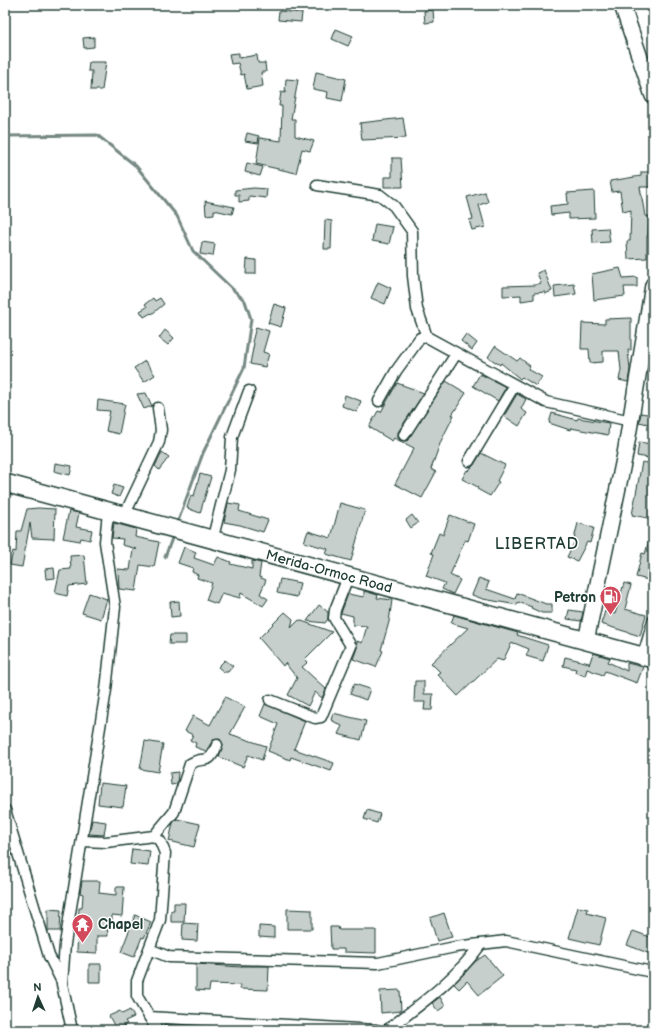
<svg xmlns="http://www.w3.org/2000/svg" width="658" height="1035" font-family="'Balsamiq Sans',sans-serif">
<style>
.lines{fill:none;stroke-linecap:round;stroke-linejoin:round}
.stream{stroke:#758883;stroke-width:3}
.building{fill:#c7cfcc;stroke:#1f3d34}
.minor-casing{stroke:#1f3d34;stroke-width:13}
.secondary-casing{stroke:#1f3d34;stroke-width:18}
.trunk-casing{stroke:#1f3d34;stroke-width:20}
.minor{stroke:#fff;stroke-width:10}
.secondary{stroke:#fff;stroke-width:15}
.trunk{stroke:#fff;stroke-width:17}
.labels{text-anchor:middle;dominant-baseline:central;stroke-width:3;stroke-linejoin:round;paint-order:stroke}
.street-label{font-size:14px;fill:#1f3d34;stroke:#fff}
.poi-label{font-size:14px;font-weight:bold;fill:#1f3d34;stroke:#fff;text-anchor:end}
.quarter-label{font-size:16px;letter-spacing:1px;fill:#1f3d34;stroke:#fff}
</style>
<rect width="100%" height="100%" fill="#fff"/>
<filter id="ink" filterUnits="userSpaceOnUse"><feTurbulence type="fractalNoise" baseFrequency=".025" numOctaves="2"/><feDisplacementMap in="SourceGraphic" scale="8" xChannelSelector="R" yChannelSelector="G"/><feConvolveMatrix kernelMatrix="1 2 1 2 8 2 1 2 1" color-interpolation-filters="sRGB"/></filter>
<g filter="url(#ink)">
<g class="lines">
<!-- stream -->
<path class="stream" d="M5 136 97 135 136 166 177 216 193 251 245 301 251 319 244 368 203 453 177 524
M165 557 174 533"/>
</g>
<!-- building -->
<path class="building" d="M433 10 434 22 425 23 424 11Z
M279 11 302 13 301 22 278 20Z
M336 29 353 36 348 46 332 39Z
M94 37V47L84 48 83 38Z
M239 53V58L257 55 258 63H265L266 72H261L263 86 247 89 244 74 241 75 238 63 231 64 229 54Z
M89 62H106L102 90H91L92 71H88Z
M316 72 346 79 342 101 327 98 328 92 313 89Z
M286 79 298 80 291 119H295V136L314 141 310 151 302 149 296 173 256 164 260 138 281 141 282 106H279L281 92 285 93Z
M403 118 406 138 362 140 360 123Z
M247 133 259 136 258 143 245 141Z
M392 158H401L403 187H384V177H392Z
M247 163 263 167 260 176 245 172Z
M641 172H653V187H640L645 216H649L648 236H647V258L628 259 627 241H630L631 210 623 212 620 191 612 192 610 181 641 176Z
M254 188 267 189 266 198 249 196V201L239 202V195H235V190Z
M594 191 595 218 569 219V213L551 215 550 206 568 204 567 193Z
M485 192 488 202 479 205 485 227 472 230 469 220 473 219 467 197Z
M205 201 234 207 232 214 214 210V214L206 215Z
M325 220 332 221 331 249H324Z
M375 224 393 227 389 244 372 241Z
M608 228 610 242 593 243 592 229Z
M202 242 215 244 213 256 200 254Z
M247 259 256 260V274H246Z
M620 268 623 278 637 277V287H624L625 296 594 300 592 274Z
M544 270 552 291 545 294V292L534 293V299L521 301V295L503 296V286L535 285 541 283 537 273Z
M378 282 391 288 385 304 371 298Z
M574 284 576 294 555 297 554 286Z
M153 298 155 301 160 298 164 304 152 314 151 313 144 317 140 311 147 307 145 304Z
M274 304 286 308 281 327 268 323Z
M631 318V350H628L630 369 628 382 619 380 621 370 619 351H603V362L590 363 589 349H581L582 323 605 324V319Z
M256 327 269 331 263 352 269 354 265 367 250 364 254 343 252 342Z
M165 330 174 338 168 345 159 338Z
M466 334 477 343 472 350 461 341Z
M495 346 517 361 520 358 530 366 528 369 542 377 536 386 522 377 520 379 501 363 500 365 488 357Z
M145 361 155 375 144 382 134 368Z
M480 374 506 387 498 401 473 386Z
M446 381 466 393 452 415H454L441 441 431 469 436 472 422 498 395 484 414 448 394 438 392 441 369 427 378 411 381 412 397 383 424 393 398 432V438L400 440 407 441Z
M146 393 152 406 144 409 137 394Z
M517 394 526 399 521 409 527 413 519 426 504 416Z
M345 395 361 401 357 412 342 406Z
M98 400 125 404 119 434 106 431 110 411 97 410Z
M552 413 577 420 578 418 609 423 608 435 571 428 570 430 549 423Z
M641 413 653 415V425L639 422Z
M639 442 651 444 649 458 637 456Z
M162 452 169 457 159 470 155 466Z
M481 453 505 465 497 481 499 482 490 496 477 489 478 487 462 479 467 470 468 471 474 465Z
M642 462 653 464 652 478H653V519L632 515Z
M55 463 72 466 70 475 54 471Z
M200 474 211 477 200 513 187 508 191 495 194 496Z
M114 485 123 488 119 497 111 494Z
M228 503 240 505 239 511 268 520 263 532 240 525 224 522Z
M340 503 365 510 351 561 326 554 328 549 304 542 308 531 331 538Z
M38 508 55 509 54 539 32 538 30 523 22 567 10 565 13 551 16 552 17 531H21L27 509Z
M69 511 79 513 76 527 92 530 90 540 81 538 80 541 63 538Z
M412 515 418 523 411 528 406 520Z
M450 515 474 524 468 541 465 540 450 575 460 580 453 594 442 589 445 583 426 576 434 554 431 553 439 533 443 535Z
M114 523 136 529 135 537 159 542 154 567 140 565 136 591 119 589 118 569 130 570 133 550 137 549 122 545 123 539 112 538Z
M578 523 594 528 590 543 587 542 577 561 567 557 576 539H574Z
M651 533H653V581L636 577 642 553 645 554Z
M184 547 196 552 194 558 214 565 218 557 231 562 230 564 252 569V561L261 563 259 577 266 580 260 594 268 599 263 606 241 593 240 598 222 593 217 604 206 600 212 583 197 578 198 575 192 572 193 568 178 563Z
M84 555 87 584 69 586 67 596 55 593 60 570 71 569 70 556Z
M54 568 55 578 46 579 45 569Z
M479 578 489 582 486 589 515 599 517 593 546 604H552V613H542L531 608 532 607 518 602 517 605 483 599 472 595Z
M280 579 300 583 297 597 277 593Z
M624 583 631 585 625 609 646 615 640 636 601 624 605 611 615 614Z
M364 591 378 595 377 598 392 600 389 622 381 650 383 651 376 667 353 659 357 648V641L362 643 367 626 353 625V616L341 613 348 594 364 597Z
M89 593 107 599 101 619 82 613Z
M179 601 180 616 171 617 170 602Z
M319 605 328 612V619L325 623 307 621Z
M569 610 583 612 581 621 567 619Z
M285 612 293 619 291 628 299 620 332 632 305 659 308 662 302 667 326 689 322 698 315 692 308 706 288 695 297 678 285 663 283 666 259 638Z
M454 615 518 633 517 635 548 645 543 661 526 656 529 649 514 643 511 644 503 661 497 659 458 696 437 674 440 672 431 663 468 628 451 623Z
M170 635H186V644H169Z
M593 653 610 658 608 662 627 671V663L643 667 637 683 605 671 603 675 587 669 585 676 575 672 576 669 563 666 565 657 589 663V665Z
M225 660 233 666 228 672H224L218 667Z
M415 681H424V694H433L432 710H424L425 702H414Z
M354 684 370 689 366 700 350 694Z
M225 697 245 707 230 734 266 746 262 760 248 755 243 767 219 757 223 745 220 739 213 740 206 751 195 747 196 743 190 740 193 735 185 731 193 716 210 725Z
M265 704 305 721 294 749 334 763 331 771 291 757 290 760 268 751 278 724 260 716Z
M333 713 366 721 361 740 338 734 342 726 331 720Z
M145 741 163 744 158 772 140 769Z
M178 772 177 784 171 785 170 773Z
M100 783 126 786 123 807 98 804Z
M367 810 380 814 377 823 364 819Z
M177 819 200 824 194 847 169 841 173 823Z
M92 820 106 822 104 835 89 834Z
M132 849 150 851 148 866 130 864Z
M82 881H100L99 893 116 895V887H124L122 916 112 915V923L107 924 108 936H97V953L77 952 79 908H82L83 894 80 893Z
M174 903H185L184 922H171V911H174Z
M578 907 588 909 587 913 606 918 599 945 569 938Z
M48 909 61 910 60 931H48Z
M287 909 312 910V929H287Z
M444 913 452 937 437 941 430 918Z
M135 915 151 922 144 938 142 937 134 957 121 952Z
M183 923 198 924 197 941 182 940Z
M259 926 274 927V938L259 937Z
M330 927H338L339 930H376V953L344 952V949H331Z
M633 931 653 938V955L627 945Z
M485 955 503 976 479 995 467 981 459 989 454 984 476 961Z
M89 964H101V982H89Z
M196 964 241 967V966H269L268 990 240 989V985L210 984 209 991 196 990Z
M400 990 401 1011 381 1013 380 991Z
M440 997 445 1006 438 1011 432 1003Z
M130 1010 134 1017 125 1021 127 1024 116 1029 109 1016 120 1011 122 1014Z"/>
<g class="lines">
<defs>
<path id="minor" d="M317 185 380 195 394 206 412 231 413 276 417 309 427 337
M379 401 396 371 420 338 427 337 546 402 631 421
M404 435 456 354
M469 461 514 386
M124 516 159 442 161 430 158 408
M212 541 230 470 232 437 249 391
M643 656 653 621
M270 700 315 718 321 717 351 646 334 618 335 610 348 577
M5 810 49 956 62 982
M154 836 174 812 190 764C205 754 208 768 217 745
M82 841 106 842 154 836 160 841 165 853 160 920 149 949 169 957 378 963 455 947 506 941 652 972
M149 949 137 981V996L157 1030
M149 1017 376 1030
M72 1030 62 984 65 944 106 690 115 607 105 542 108 512
M387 1030C421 1004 456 979 481 944"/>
<path id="secondary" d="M622 5 653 96
M586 641 625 454 653 285"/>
<g id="trunk">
<path id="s1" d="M5 483 653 659"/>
</g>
</defs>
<!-- minor casing -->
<use href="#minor" class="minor-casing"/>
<!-- secondary casing -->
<use href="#secondary" class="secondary-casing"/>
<!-- trunk casing -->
<use href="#trunk" class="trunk-casing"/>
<!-- minor -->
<use href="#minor" class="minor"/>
<!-- secondary -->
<use href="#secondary" class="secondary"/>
<!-- trunk -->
<use href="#trunk" class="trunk"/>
</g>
</g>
<!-- icons -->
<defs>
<symbol id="fuel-pin" viewBox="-11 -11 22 30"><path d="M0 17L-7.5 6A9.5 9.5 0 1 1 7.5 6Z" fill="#d1495b" stroke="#fff"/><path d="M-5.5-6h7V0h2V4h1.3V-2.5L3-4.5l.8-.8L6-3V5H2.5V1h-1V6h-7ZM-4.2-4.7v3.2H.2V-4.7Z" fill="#fff"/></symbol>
<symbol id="temple-pin" viewBox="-11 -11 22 30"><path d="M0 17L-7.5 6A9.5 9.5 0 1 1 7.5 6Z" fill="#d1495b" stroke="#fff"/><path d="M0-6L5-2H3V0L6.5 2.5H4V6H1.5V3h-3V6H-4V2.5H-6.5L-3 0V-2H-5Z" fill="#fff"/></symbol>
</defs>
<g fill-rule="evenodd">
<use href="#fuel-pin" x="598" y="584" width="25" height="34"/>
<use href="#temple-pin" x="70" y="912" width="25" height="34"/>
</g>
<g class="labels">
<!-- street labels -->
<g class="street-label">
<text stroke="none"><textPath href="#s1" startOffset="336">Merida-Ormoc Road</textPath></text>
</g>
<!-- poi labels -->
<g class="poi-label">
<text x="596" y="597">Petron</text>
<text x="98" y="924" text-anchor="start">Chapel</text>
</g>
<!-- quarter labels -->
<g class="quarter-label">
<text x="537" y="544">LIBERTAD</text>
</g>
</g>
<!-- margin -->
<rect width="658" height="1035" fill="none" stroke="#fff" stroke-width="20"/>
<rect x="10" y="10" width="638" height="1015" fill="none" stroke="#1f3d34" stroke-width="1.5" filter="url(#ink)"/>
<!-- north arrow -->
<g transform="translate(38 997) rotate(357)" stroke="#ffffff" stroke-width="3" paint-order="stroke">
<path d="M0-3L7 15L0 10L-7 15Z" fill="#1f3d34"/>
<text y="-6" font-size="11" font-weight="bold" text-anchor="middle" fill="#1f3d34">N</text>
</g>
</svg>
